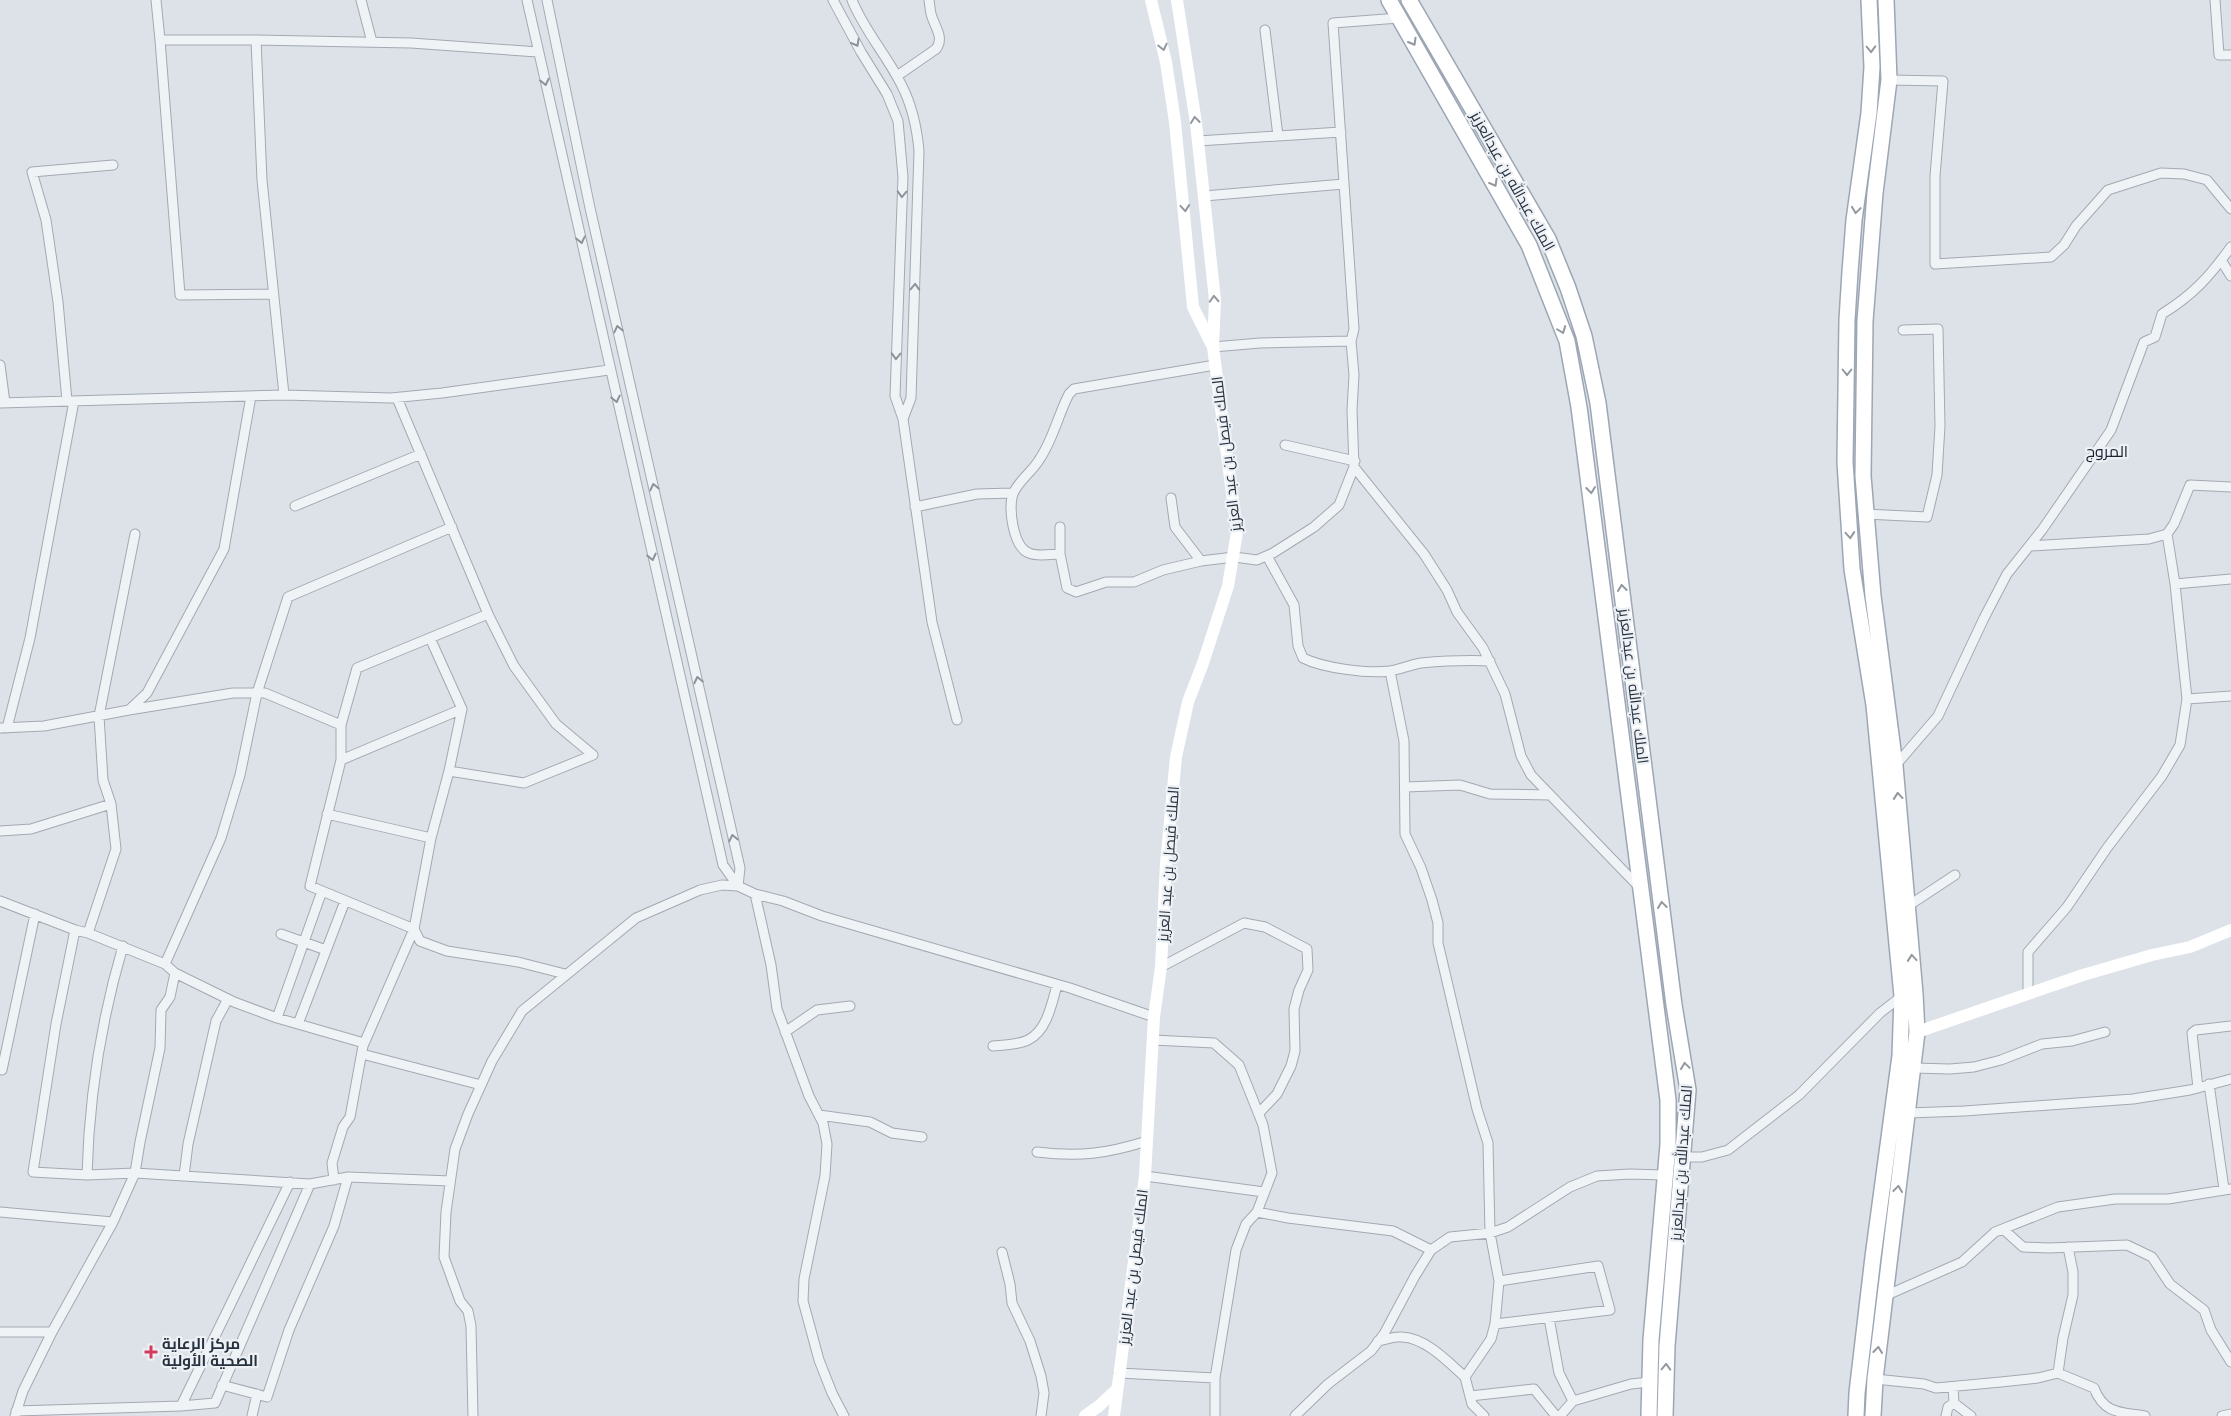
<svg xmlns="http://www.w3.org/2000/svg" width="2231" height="1416" font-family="Arial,Cairo,sans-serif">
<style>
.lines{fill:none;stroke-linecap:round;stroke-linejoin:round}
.street-casing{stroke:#a2a9b2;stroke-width:11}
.primary-casing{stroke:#9ca7b4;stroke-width:18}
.street{stroke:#f0f3f6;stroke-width:9}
.secondary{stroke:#fff;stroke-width:12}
.primary{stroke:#fff;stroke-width:15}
.oneway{stroke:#92989f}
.oneway2{stroke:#8b929a}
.poi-dot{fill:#d43b5c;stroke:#edf1f5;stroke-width:2}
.labels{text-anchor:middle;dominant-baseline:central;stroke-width:4.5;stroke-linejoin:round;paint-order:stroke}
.street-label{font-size:15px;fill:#26313f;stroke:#edf1f5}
.poi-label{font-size:15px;font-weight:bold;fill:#26313f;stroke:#edf1f5;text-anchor:start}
.neighbourhood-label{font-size:16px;fill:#182230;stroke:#edf1f5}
</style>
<rect width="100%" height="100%" fill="#dde2e8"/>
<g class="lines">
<defs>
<path id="street" d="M156 0 160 40
M361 0 372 42
M527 0 723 865 738 886
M547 0 590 208 740 868 738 886
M833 0 861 52 887 94 898 121 903 177 895 396 903 419 911 398 919 151C917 128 912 105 901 84 886 54 865 32 852 0
M2215 0 2219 55H2231
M1265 30 1278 136
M256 40H160L180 295 273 294
M897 76 936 49C944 38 936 29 932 17 930 12 930 6 929 0
M1889 80 1943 81 1935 176V264L2051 257 2064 245 2076 226 2108 190 2161 173 2184 174 2207 180 2231 209
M1198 141 1341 132
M1204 196 1344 184
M2221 260 2231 276
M1351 341 1354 329 1333 23 1399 18
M1213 347 1260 343 1351 341 1354 375 1352 410 1354 467 1424 554 1447 590 1457 612 1483 648 1505 694 1521 756 1531 775 1640 888
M0 365 5 403
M284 395 262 180 256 40 411 43 538 52
M67 401 58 302 46 220 32 172 113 165
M0 403 284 395 391 398 442 393 609 370
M903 419 932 622 957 720
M1285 445 1355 461
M1171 498 1175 527 1201 561
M295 506 421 454
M915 507 977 494 1013 493
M1865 514 1927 517 1937 475 1940 426 1938 329 1903 330
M1060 527V554L1067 588 1076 592 1106 582H1134L1163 570 1201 561 1234 557 1257 560 1273 553 1314 527 1339 505 1354 467
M2167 534 2175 584
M2030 546 2149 539 2167 534 2174 524 2190 485 2231 487
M1060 554C1051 554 1037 557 1029 553 1013 547 1008 508 1013 494 1018 481 1032 472 1039 460 1053 440 1058 415 1069 394L1074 389 1215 365
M1267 556 1294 605 1298 646 1303 658C1323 668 1368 674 1390 671 1401 669 1410 665 1421 663 1444 661 1467 660 1490 661
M2187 699 2175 584 2231 579
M129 710 233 693H265L341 725 357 668 488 614 397 398
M341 725V760L310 886 414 929 431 838 449 771 462 709 430 638
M0 728 44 726 129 710 147 693 224 549 251 396
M7 728 30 638 74 401
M341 760 462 709
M1895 766 1938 716 1984 618 2007 574 2042 530 2111 430 2144 342 2155 337 2162 314C2193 295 2210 276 2231 247
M449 771 524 783 593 755 556 724 514 666 488 614
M1405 787 1460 785 1490 794 1550 795
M327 814 431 838
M0 831 31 829 111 804
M755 894 771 965 777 1009 809 1096 823 1123 827 1144 825 1176 804 1279 803 1301 819 1360 832 1393 844 1416
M0 901 75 930
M1908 906 1955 875
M414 929 420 941 447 951 518 962 565 974
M88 933 75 930 56 1024 33 1172 87 1175C89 1097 101 1021 123 946
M281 934 326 950
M165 964 221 838 240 775 257 693 288 597 452 527
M1161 967 1244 923 1265 927 1307 949 1308 970 1299 990 1294 1009 1295 1051 1291 1066 1277 1094 1259 1113
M175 973 234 1002 277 1018 364 1043
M2028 994V952L2067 907 2107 848 2162 776 2180 745 2187 699 2231 696
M277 1018 322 891
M298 1024 345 901
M785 1032 817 1010 850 1006
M1153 1040 1214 1043 1239 1065 1263 1125 1272 1173 1257 1212 1246 1224 1236 1250 1215 1378V1416
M993 1046C1004 1045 1018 1045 1028 1040 1047 1031 1052 1003 1057 985
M362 1054 481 1085
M1913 1068 1950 1069 1974 1067 2001 1060 2042 1044 2072 1041 2105 1032
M2 1070 35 914
M2209 1084 2224 1189
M2198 1088 2192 1033 2196 1030 2231 1026
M1908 1113 1964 1111 2133 1099 2190 1090 2231 1079
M819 1115 870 1122 892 1133 922 1137
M1037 1152C1079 1157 1106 1154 1147 1141
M1683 1157H1702L1728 1150 1799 1095 1880 1013 1902 996
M87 1175 135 1173 140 1142 160 1048 161 1010 170 997 175 973 165 964 88 933 116 849 111 804 103 780 99 716 135 534
M184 1176 188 1144 216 1021 228 999
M1145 1176 1264 1192
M334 1180 332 1163 343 1127 350 1117 363 1046 414 929
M0 1212 113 1222 135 1173 310 1184 348 1177 450 1181
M1257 1212 1288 1218 1393 1231 1431 1250
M2003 1229 2023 1247 2048 1248 2127 1245 2152 1257 2170 1284 2204 1310 2211 1330 2231 1362
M2068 1247 2073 1272V1295L2063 1338 2058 1373 2094 1388C2104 1414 2120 1412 2145 1416
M1002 1252 1010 1284 1012 1303 1030 1341 1041 1376 1044 1393 1041 1416
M1885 1296 1962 1262 1995 1232 2058 1207 2115 1199H2168L2231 1189
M1549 1318 1559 1373 1573 1401 1631 1384 1650 1382
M1495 1324 1610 1310 1598 1266 1499 1281
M0 1332H52L113 1222
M1378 1341C1385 1340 1395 1336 1402 1337 1426 1338 1448 1362 1465 1377L1491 1339 1495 1324 1499 1281 1490 1233 1488 1143 1477 1109 1438 943V923L1432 900 1421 868 1405 834 1404 741 1390 671
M1119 1373 1215 1378
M1465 1377 1472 1404 1484 1416
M1875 1379 1924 1384 1936 1388 2001 1382 2038 1378 2058 1373
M222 1385 267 1397 289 1330 334 1226 348 1177
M1953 1387 1954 1403 1971 1416
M1470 1396 1534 1389 1556 1416
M181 1406 215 1403 310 1184
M16 1411 181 1406 290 1182
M15 1416 23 1391 52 1332
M252 1416 257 1394
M473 1416 471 1326 468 1311 460 1301 444 1257 446 1212 455 1149 468 1114 492 1061 522 1011 636 918 700 890 722 885 738 886 755 894 783 901 822 916 1070 988 1154 1017
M1295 1416 1328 1384 1371 1351 1384 1334 1415 1276 1431 1250 1450 1237 1490 1233 1508 1227 1570 1187 1597 1176 1630 1174 1664 1175
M1560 1416 1573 1401
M1946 1416 1948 1407 1954 1403
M2222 1416 2231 1414"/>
<path id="primary" d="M1389 0 1529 245 1567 341 1579 407 1668 1100V1145L1651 1340 1649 1416
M1409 0 1548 239 1568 288 1584 336 1598 403 1674 1005 1688 1090 1667 1346 1665 1416
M1856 1416 1857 1393 1873 1257 1900 1056 1902 996 1874 705 1852 569 1845 462 1847 320 1850 272 1854 220 1869 113 1872 67 1869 0
M1873 1416 1875 1379 1917 1032 1915 994 1895 766 1873 596 1863 476 1865 321 1875 193 1889 80 1886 0"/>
</defs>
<!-- street casing -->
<use href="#street" class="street-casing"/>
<!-- primary casing -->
<use href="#primary" class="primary-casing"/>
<!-- street -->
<use href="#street" class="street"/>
<!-- secondary -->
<path class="secondary" d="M1151 0 1166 62 1175 122 1193 307 1213 347
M1917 1032 2083 975 2152 955 2190 947 2231 930
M1085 1416 1099 1406 1117 1389
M1114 1416 1145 1176 1154 1017 1161 967 1166 863 1176 757 1188 702 1203 663 1228 586 1237 532 1213 347 1215 300 1196 123 1177 0"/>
<!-- primary -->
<use href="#primary" class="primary"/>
</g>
<!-- one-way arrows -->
<defs><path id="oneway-chevron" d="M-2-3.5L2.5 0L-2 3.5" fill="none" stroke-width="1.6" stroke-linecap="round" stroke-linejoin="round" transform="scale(1.25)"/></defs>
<g class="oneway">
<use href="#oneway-chevron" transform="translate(1413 42) rotate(60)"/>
<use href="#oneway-chevron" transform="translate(1163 47) rotate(77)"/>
<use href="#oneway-chevron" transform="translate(1871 49) rotate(88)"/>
<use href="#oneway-chevron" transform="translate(1195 120) rotate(-97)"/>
<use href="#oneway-chevron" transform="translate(1494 183) rotate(61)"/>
<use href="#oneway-chevron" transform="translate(1185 208) rotate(85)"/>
<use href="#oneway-chevron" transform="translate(1856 210) rotate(98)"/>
<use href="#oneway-chevron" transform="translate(1214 299) rotate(-93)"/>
<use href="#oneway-chevron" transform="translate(1562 330) rotate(69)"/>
<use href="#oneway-chevron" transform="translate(1847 372) rotate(90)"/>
<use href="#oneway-chevron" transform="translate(1591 490) rotate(83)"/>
<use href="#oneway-chevron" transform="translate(1850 535) rotate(85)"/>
<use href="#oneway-chevron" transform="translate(1622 588) rotate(-97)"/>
<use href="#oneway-chevron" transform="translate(1898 796) rotate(-95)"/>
<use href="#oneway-chevron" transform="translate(1662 905) rotate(-97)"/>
<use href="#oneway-chevron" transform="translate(1912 958) rotate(-95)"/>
<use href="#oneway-chevron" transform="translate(1685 1066) rotate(-98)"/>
<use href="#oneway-chevron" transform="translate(1898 1189) rotate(-83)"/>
<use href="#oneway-chevron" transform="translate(1878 1350) rotate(-83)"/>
<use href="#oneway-chevron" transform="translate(1666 1367) rotate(-88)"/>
</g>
<g class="oneway2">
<use href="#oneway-chevron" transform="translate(856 43) rotate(61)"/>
<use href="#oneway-chevron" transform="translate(545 82) rotate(77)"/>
<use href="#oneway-chevron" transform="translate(902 194) rotate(92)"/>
<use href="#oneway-chevron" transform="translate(581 240) rotate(78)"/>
<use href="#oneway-chevron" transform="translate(915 287) rotate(-88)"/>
<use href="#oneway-chevron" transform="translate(618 329) rotate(-103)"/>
<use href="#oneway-chevron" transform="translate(896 356) rotate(92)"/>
<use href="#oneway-chevron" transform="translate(616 399) rotate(77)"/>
<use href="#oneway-chevron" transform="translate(654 487) rotate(-103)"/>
<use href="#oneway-chevron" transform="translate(652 557) rotate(77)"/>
<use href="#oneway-chevron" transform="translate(698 680) rotate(-103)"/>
<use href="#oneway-chevron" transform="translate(733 838) rotate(-102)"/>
</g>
<!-- markers -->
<path class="poi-dot" d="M148.5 1344.5h5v5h5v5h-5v5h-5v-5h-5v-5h5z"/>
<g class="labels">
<!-- street labels -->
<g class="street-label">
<text transform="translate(1513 181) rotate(61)">الملك عبدالله بن عبدالعزيز</text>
<text transform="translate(1226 454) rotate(-97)">الملك فيصل بن عبد العزيز</text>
<text transform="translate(1634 686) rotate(83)">الملك عبدالله بن عبدالعزيز</text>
<text transform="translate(1168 864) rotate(-86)">الملك فيصل بن عبد العزيز</text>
<text transform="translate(1681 1163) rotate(-86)">الملك عبدالله بن عبدالعزيز</text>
<text transform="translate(1133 1267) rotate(-83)">الملك فيصل بن عبد العزيز</text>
</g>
<!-- poi labels -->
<g class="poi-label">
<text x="162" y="1343">مركز الرعاية<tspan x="162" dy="17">الصحية الأولية</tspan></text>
</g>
<!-- neighbourhood labels -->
<g class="neighbourhood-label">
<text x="2107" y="451">المروج</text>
</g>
</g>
</svg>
